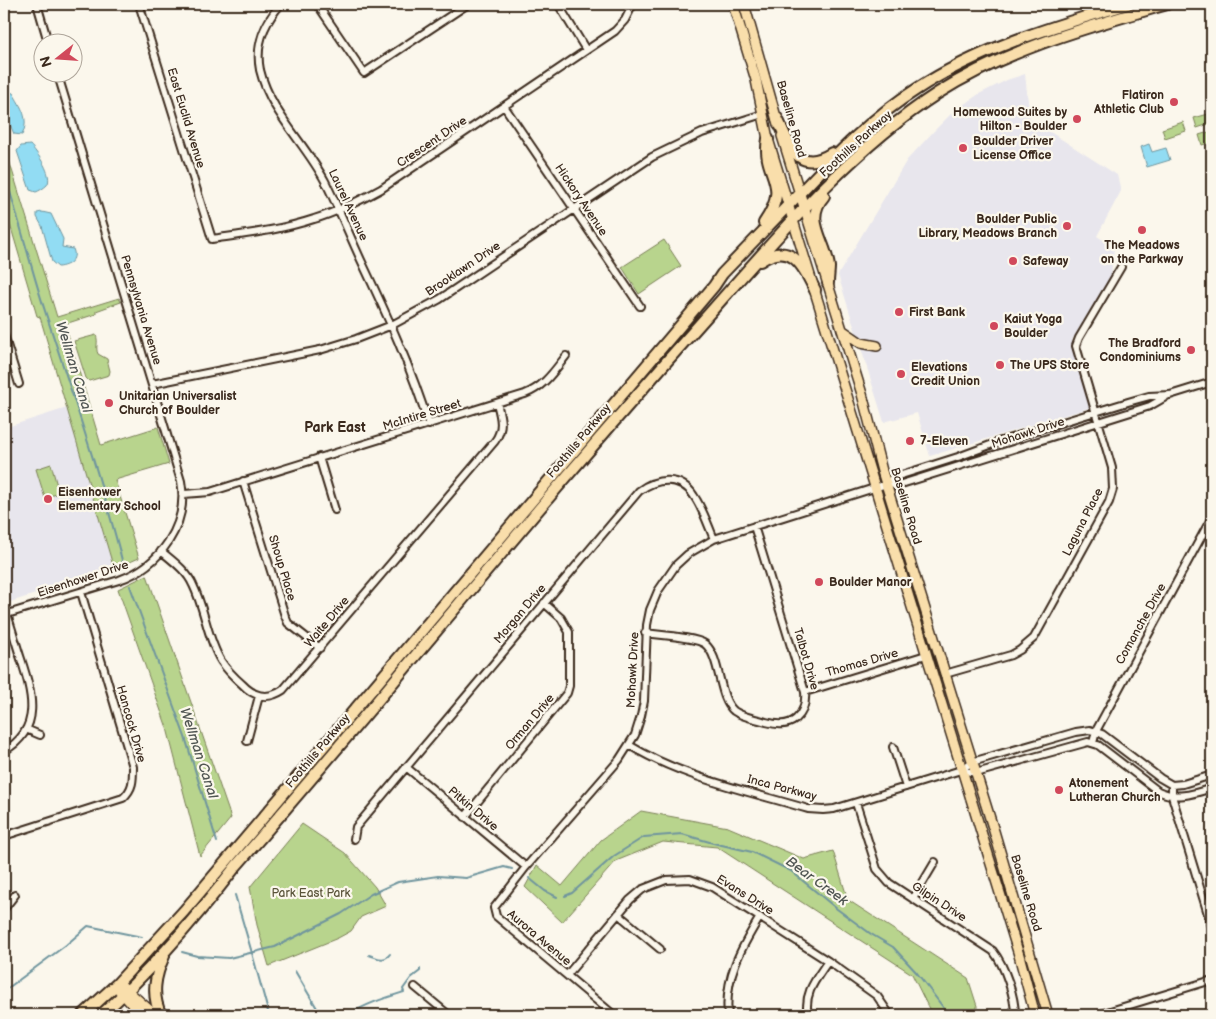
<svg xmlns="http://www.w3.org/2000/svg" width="1216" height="1019" font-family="'Balsamiq Sans',sans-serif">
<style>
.built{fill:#e8e6ed}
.green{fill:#b8d48d;stroke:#7a7f56}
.water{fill:#92dcf3;stroke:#6f959e}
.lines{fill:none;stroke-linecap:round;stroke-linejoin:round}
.stream{stroke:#6f959e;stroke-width:2}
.minor-casing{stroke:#3b2a1e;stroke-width:10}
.major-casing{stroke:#3b2a1e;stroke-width:12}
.highway-casing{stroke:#3b2a1e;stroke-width:14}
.minor{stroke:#fbf7ec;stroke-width:6}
.major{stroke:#f9deab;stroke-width:9}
.highway{stroke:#f9deab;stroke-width:10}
.poi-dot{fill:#d1495b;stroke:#fbf7ec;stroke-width:2}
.labels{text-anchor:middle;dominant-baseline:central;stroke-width:4.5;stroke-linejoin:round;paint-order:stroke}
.poi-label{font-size:12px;font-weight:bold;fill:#3b2a1e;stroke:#fbf7ec;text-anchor:start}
.street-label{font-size:12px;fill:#3b2a1e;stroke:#fbf7ec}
.park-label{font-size:12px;fill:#5a543a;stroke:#fbf7ec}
.water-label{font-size:14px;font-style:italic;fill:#515653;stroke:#fbf7ec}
.neighbourhood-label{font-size:14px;font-weight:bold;fill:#3b2a1e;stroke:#fbf7ec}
</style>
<rect width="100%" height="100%" fill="#fbf7ec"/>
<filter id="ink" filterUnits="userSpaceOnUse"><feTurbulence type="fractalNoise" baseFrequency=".02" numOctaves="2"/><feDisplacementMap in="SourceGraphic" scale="10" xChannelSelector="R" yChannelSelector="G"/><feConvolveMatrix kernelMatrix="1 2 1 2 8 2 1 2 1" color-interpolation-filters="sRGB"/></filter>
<g filter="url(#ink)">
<!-- built -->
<path class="built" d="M1025 74 1030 119 1117 175 1121 191 1097 236 1114 247 1111 275 1072 340 1092 407 930 456 917 413 884 422 838 275 907 160 934 131 954 111 979 94 1007 80Z
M67 408 114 569 4 604V428Z"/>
<!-- green -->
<path class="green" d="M1212 113V123L1197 128 1194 118Z
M1183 122 1186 131 1165 138 1162 129Z
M1212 131V142L1202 145 1199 135Z
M4 144 57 317 119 298 121 302 96 311V314L65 324 101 445 158 427 169 464 115 480 139 558 114 569 40 317 37 316 4 204Z
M664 240 681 266 639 294 622 267Z
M96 335C99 343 95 347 98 354L107 359 110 371 109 375 89 381 86 378 74 341Z
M51 464 59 493 45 498 36 469Z
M147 575 231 818 200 856 167 728 118 589Z
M641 811 728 827 804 859 833 851 848 900 968 978 977 1006V1015H932L912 974 717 847 663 842 616 861 562 922 525 887 537 865 562 886 601 840Z
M302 824 345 853 375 887 386 906 361 917 351 931 338 938 269 966 257 925 250 887Z"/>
<!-- water -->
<path class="water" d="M6 91 13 93C21 107 30 119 22 135L14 134C8 120 4 108 4 92Z
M1149 144 1152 152 1166 148 1170 160 1147 167 1141 147Z
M30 145C37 152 54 176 47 185 44 188 39 191 36 192L30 190 17 151 21 146Z
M42 212 51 214 63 239 62 247 73 249C78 260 68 266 58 267L52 262 42 226 37 217V213Z"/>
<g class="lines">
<!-- stream -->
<path class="stream" d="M4 173C19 218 30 265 45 311 73 396 102 481 124 568
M130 586 185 737 217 842
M529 878 545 891 557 897
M235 895 252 953 269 1015
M565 896 572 893 614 856 644 837 682 834 713 843 752 852 791 871 837 909 871 934 893 947 917 973 949 1015
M182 952 197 956 229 958 275 947 341 914 371 894 398 882 438 876 466 878 504 867 512 869
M369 955C377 957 383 963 390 954
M295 971 321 1015
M4 991 66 945 88 926 142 937
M349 1015C365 1004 385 998 404 992L403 989 411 978 420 971V969"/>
<defs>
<path id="minor" d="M37 4 48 42
M139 4 212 239C246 234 281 230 314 219 338 212 359 201 381 189L615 31 625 20 633 4
M281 4C265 22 255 45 260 70 270 112 305 143 325 181 338 207 349 234 361 260 387 315 411 367 429 425
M317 4 364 73 468 4
M558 4 586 50
M504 106 640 306
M4 335 19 384
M152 384 320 350 356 339 392 325 440 299 652 157 702 133 763 114
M319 457 335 510
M243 481 285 616 288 623 320 648
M890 483 895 486 1150 406 1169 395
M184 494 210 492 525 394C544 387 554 371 566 356
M161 551C173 561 187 571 193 585 205 609 207 638 221 661 227 670 234 677 242 684 254 697 268 700 283 690L495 441C504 428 501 418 497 403
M4 615 119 580C160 566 189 525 181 481L57 72
M645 633C659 635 696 637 705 644 721 657 718 698 734 711 742 717 757 719 766 722 777 725 787 726 796 719 804 712 806 703 805 692L754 526
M945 674 1011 655 1020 650 1034 638 1109 502 1113 489 1112 468 1076 346 1079 338 1121 267
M805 692 926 655
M26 729 40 735
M247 741 259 696
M1093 743 1096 731 1212 517
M629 745C683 778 748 791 808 809L823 810 834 809 961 770 972 762 1076 732 1090 730 1102 734 1160 778 1172 785 1183 784 1212 775
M893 747 906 787
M4 751C43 729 32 693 21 659 16 644 12 629 7 614
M406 767 526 867
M961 770 976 773 1088 742 1098 745 1158 791C1177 800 1193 794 1212 788
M1172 785V796L1212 927
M856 803 877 869 889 883 993 951C1005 966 1015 997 1015 1015
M465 817 567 693 569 686V632L561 618 544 603
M4 836 123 798C133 789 133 781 133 767L81 592
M354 839 356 827 639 491C656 478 681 475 694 496 703 509 708 525 714 539
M913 899 935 862
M4 909 15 895
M618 914 660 949
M567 975 630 900 643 889 666 880 690 879 712 887 828 961 877 996 890 1015
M415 987 449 1015
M614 1015 496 916 494 908 526 867 619 760 635 735 641 716 644 701 647 625 650 610 658 591 676 565 688 554 714 539 890 483 892 478 958 457 1001 441 1128 402 1149 396 1170 395 1212 382
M728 1015C724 978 741 948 760 917
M808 1015C803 993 817 978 828 961
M1097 1015 1212 980"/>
<path id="major" d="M733 4 756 80 768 139 1019 955 1035 1015
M744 4 778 124
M782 136 862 394 882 471 994 831 1048 1015
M842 330 861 343 877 346
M122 986 155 1015
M119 990 142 1015"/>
<path id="highway" d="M777 118C790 145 797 175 832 153
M824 196C803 220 826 241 829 267 829 272 828 277 828 283
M764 223C793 181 761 176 768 139
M760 261C791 241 802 264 815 290
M83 1015 117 984 184 911 714 286 722 274C747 248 773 221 798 195 835 156 871 118 917 89 981 47 1055 26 1128 4
M101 1015C151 971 195 919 236 866 390 690 536 507 692 333 766 250 845 153 938 93 1009 48 1088 27 1167 4
M161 1015C151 995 155 976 164 956"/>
</defs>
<!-- minor casing -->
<use href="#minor" class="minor-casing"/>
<!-- major casing -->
<use href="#major" class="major-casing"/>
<!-- highway casing -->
<use href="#highway" class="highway-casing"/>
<!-- minor -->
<use href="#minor" class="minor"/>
<!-- major -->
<use href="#major" class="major"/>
<!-- highway -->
<use href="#highway" class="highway"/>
</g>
</g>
<!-- markers -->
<g class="poi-dot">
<circle cx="1174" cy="102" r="5"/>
<circle cx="1077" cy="119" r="5"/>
<circle cx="963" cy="148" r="5"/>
<circle cx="1067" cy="226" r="5"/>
<circle cx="1142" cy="230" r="5"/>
<circle cx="1013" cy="261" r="5"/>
<circle cx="899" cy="312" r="5"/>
<circle cx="994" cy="326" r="5"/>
<circle cx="1191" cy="350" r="5"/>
<circle cx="1000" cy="365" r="5"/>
<circle cx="901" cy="374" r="5"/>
<circle cx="109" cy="403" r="5"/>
<circle cx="910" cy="441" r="5"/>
<circle cx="48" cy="499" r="5"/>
<circle cx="819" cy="582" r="5"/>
<circle cx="1059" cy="790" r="5"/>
</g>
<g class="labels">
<!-- poi labels -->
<g class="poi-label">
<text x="1164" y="95" text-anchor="end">Flatiron<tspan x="1164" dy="14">Athletic Club</tspan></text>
<text x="1067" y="112" text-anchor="end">Homewood Suites by<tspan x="1067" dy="14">Hilton - Boulder</tspan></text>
<text x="973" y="141">Boulder Driver<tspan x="973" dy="14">License Office</tspan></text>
<text x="1057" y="219" text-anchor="end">Boulder Public<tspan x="1057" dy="14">Library, Meadows Branch</tspan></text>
<text x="1142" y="245" text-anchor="middle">The Meadows<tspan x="1142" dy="14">on the Parkway</tspan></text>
<text x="1023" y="261">Safeway</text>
<text x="909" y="312">First Bank</text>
<text x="1004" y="319">Kaiut Yoga<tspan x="1004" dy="14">Boulder</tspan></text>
<text x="1181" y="343" text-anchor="end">The Bradford<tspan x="1181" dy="14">Condominiums</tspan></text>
<text x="1010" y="365">The UPS Store</text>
<text x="911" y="367">Elevations<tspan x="911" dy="14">Credit Union</tspan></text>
<text x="119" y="396">Unitarian Universalist<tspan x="119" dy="14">Church of Boulder</tspan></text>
<text x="920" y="441">7-Eleven</text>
<text x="58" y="492">Eisenhower<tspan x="58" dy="14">Elementary School</tspan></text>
<text x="829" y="582">Boulder Manor</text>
<text x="1069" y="783">Atonement<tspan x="1069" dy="14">Lutheran Church</tspan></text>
</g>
<!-- street labels -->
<g class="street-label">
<text transform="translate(186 118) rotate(73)">East Euclid Avenue</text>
<text transform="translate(791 119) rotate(74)">Baseline Road</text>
<text transform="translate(432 142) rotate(-34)">Crescent Drive</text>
<text transform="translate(856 144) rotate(-42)">Foothills Parkway</text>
<text transform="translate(581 200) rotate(56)">Hickory Avenue</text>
<text transform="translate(348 205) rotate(65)">Laurel Avenue</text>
<text transform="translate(463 269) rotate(-34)">Brooklawn Drive</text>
<text transform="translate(141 310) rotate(73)">Pennsylvania Avenue</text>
<text transform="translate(422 415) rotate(-17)">McIntire Street</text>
<text transform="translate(1028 433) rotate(-18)">Mohawk Drive</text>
<text transform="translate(579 441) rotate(-50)">Foothills Parkway</text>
<text transform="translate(906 506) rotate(73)">Baseline Road</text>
<text transform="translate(1083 522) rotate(-63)">Laguna Place</text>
<text transform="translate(282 568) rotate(73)">Shoup Place</text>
<text transform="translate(83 579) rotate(-18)">Eisenhower Drive</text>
<text transform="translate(520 614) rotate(-50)">Morgan Drive</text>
<text transform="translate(327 622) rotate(-50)">Waite Drive</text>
<text transform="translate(1141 624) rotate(-61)">Comanche Drive</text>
<text transform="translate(806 659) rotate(74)">Talbot Drive</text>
<text transform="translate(862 663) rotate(-16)">Thomas Drive</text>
<text transform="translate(633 670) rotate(-87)">Mohawk Drive</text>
<text transform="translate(530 722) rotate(-50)">Orman Drive</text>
<text transform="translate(131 724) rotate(74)">Hancock Drive</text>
<text transform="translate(318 751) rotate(-50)">Foothills Parkway</text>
<text transform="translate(782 788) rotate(15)">Inca Parkway</text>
<text transform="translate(473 809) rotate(40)">Pitkin Drive</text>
<text transform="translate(1026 893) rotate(73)">Baseline Road</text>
<text transform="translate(745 895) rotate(32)">Evans Drive</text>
<text transform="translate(939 902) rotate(33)">Gilpin Drive</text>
<text transform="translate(539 938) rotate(40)">Aurora Avenue</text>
</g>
<!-- park labels -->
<g class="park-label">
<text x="311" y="893">Park East Park</text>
</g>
<!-- water labels -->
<g class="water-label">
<text transform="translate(74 367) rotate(73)">Wellman Canal</text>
<text transform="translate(199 753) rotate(72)">Wellman Canal</text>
<text transform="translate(817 881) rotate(36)">Bear Creek</text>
</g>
<!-- neighbourhood labels -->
<g class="neighbourhood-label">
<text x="335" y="427">Park East</text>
</g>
</g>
<!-- margin -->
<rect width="1216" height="1019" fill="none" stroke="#fbf7ec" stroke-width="20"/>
<rect x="10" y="10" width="1196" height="999" fill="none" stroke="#3b2a1e" stroke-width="2" filter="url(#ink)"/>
<!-- north arrow -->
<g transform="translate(58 58) rotate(253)"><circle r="24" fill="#fbf7ec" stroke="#aea59a"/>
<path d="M0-4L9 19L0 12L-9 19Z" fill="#d1495b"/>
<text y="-8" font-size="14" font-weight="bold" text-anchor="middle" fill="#3b2a1e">N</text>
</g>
</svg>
